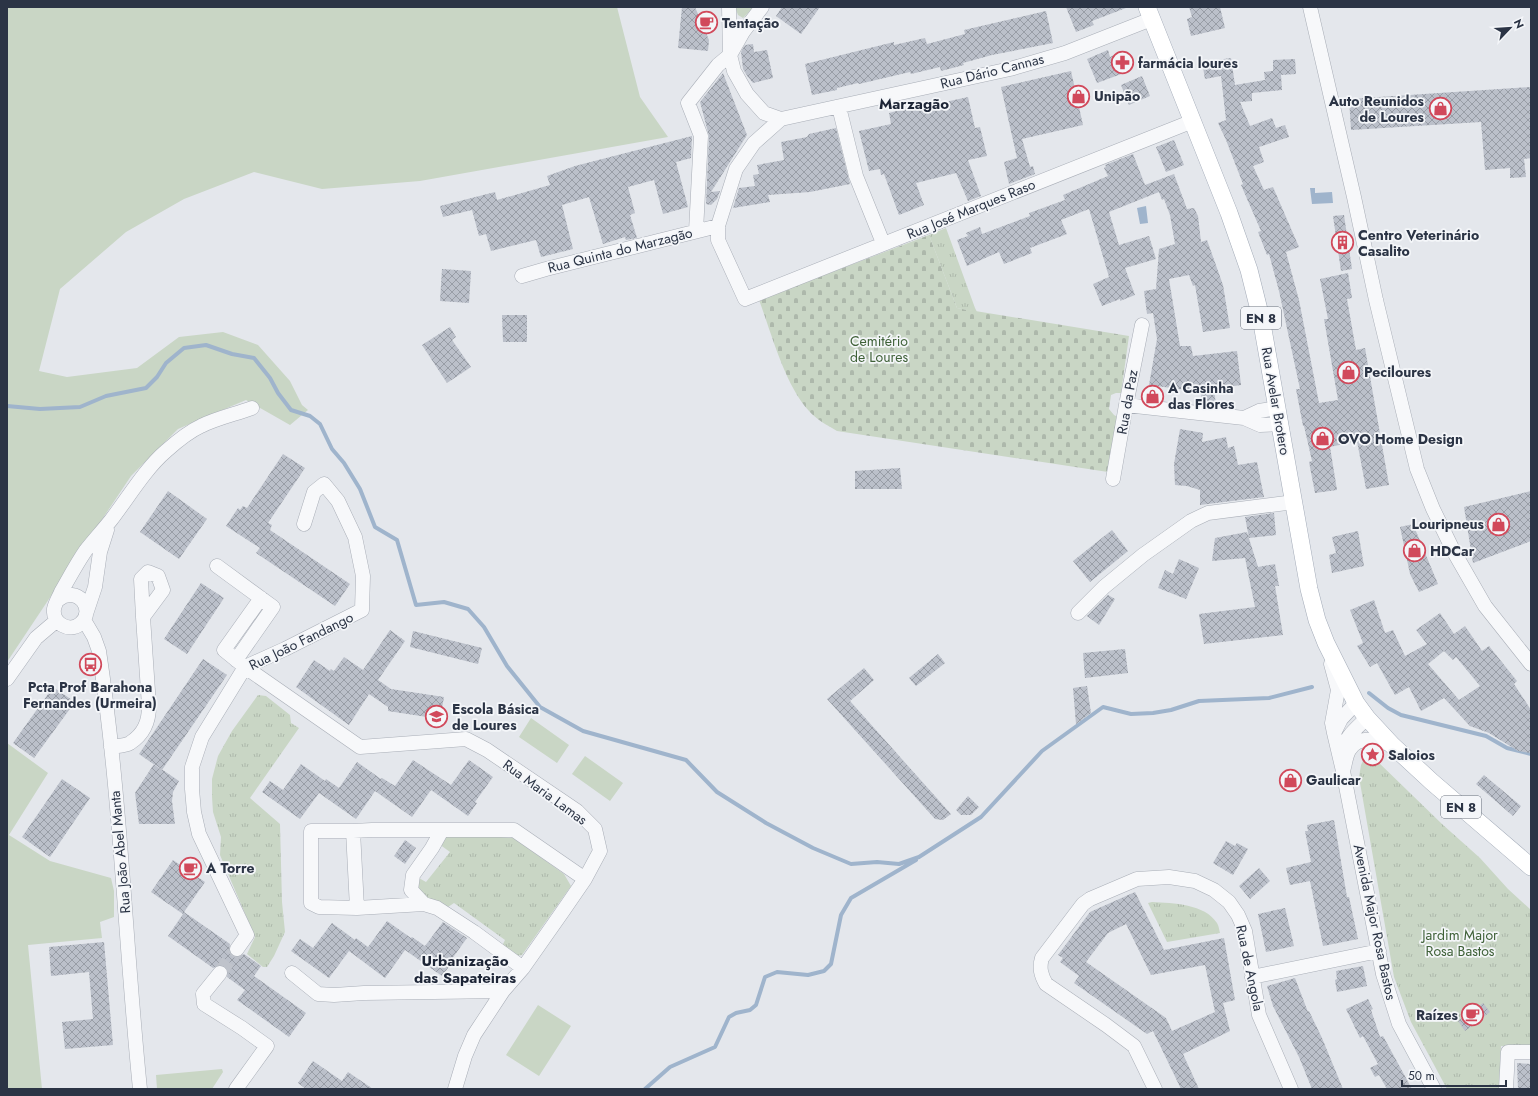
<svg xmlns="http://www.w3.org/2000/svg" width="1538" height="1096" font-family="Jost,sans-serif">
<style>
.green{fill:#c9d6c5}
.cemetery{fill:url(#cemetery-stones)}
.park{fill:url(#park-tufts)}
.water{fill:#9fb4cc}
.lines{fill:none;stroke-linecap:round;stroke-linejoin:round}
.stream{stroke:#9fb4cc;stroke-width:4}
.building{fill:url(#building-cross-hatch);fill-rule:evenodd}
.minor-tunnel{stroke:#bfc3cb;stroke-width:14;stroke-dasharray:14 7;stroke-linecap:butt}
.minor-casing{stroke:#a9aeb7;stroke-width:15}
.major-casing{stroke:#a3abb8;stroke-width:18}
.minor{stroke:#f7f8fa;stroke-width:14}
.major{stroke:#fff;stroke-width:17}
.labels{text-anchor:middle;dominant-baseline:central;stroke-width:3.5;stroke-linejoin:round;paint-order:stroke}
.shield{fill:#f4f6f9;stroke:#676e7b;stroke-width:1}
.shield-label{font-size:13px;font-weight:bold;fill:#2b3445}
.poi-label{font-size:14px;font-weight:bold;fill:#2b3445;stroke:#f4f6f9;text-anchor:start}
.street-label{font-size:14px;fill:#2b3445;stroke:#f4f6f9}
.park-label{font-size:14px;fill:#3f6138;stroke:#f4f6f9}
.neighbourhood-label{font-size:15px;font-weight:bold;fill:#1d2536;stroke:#f4f6f9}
</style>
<defs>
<pattern id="cemetery-stones" width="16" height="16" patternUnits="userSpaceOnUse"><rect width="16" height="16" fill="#c9d6c5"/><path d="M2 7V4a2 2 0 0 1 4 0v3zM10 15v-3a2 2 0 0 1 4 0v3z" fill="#adb8ab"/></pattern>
<pattern id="park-tufts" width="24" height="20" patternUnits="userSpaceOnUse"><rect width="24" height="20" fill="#c9d6c5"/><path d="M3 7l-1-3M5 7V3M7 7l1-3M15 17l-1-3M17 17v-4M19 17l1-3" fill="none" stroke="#adb8ab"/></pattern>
<pattern id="building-cross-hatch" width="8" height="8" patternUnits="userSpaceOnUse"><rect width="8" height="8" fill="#bbc0ca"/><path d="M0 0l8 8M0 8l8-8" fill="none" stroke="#989da6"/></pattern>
</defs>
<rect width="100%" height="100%" fill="#e4e7ec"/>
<!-- green -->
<path class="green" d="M7 7H617L640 97 668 137 420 181 322 189 254 172 184 199 126 232 60 289 39 371 67 377 137 368 179 337 223 332 258 345 290 381 302 405 308 410 290 425 246 400 178 429 131 476 7 662Z
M735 7H754L743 18 738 15Z
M531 718 569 745 557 763 519 737Z
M7 743 48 773 9 835 50 861 111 878 114 891V917L100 922 102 938 28 945 42 1089H7Z
M585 756 623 783 610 801 572 774Z
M538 1005 571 1026 539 1076 506 1055Z
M222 1069 223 1072 212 1089H157L156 1075Z"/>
<!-- cemetery -->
<path class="cemetery" d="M929 235 957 308 1129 336 1121 393H1116L1111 395 1109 409 1114 415 1121 419 1108 472 837 431C827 425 817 420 809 411 785 385 772 335 759 300Z"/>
<!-- park -->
<path class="park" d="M946 228 975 308 977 312 957 308 929 235Z
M258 695 266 696 290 715 291 723 299 728 250 798 280 824 282 902 285 932 274 956 267 967H263L247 954 255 937 220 855 221 837 213 812 212 797V779L218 756 232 731Z
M1365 757 1375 759 1442 824 1480 858 1508 889 1531 910V1046H1501L1499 1089H1447L1411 1022 1394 977 1359 777 1361 765Z
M451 833 514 838 564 874 571 886 522 955 516 956 501 948 505 940 454 903 445 909 418 892 417 877 426 882 450 852 439 844Z
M1152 902C1173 903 1205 904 1217 923 1219 926 1219 930 1220 933L1167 942 1148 903Z"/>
<!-- water -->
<path class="water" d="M1310 188H1315V193L1332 192 1333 203 1312 204Z
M1146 206 1148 223 1140 224 1137 208Z"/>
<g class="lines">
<!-- stream -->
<path class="stream" d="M7 406 40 409 80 407 106 396 146 388 157 377 166 363 184 348 206 345 232 354 254 358 270 378 278 393 291 410 310 416 320 424 332 449 344 463 360 489 375 527 397 540 416 605 444 602 468 609 484 627 507 666 540 707 583 731 686 760 717 792 766 823 813 848 851 864 877 862 899 864 919 857 981 817 1042 751 1103 707 1131 714 1153 713 1171 710 1199 701 1269 698 1312 687
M1369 693 1388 708 1401 715 1486 736 1507 748 1531 754
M645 1089 670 1067 715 1047 729 1017 736 1013 750 1010 756 1005 765 977 777 972 808 975 824 971 831 964 841 915 851 898 916 860"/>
</g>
<!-- building -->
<path class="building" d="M682 7H695L709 40 708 51 678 48Z
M782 7H820L801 34 776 16Z
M1066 7H1126V8L1092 21 1094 25 1076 32Z
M1189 7H1220L1225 28 1191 36 1187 19 1192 17Z
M1046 11 1053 43 992 55 963 63 964 65 941 71 940 67 911 74 910 72 859 84 858 83 837 88V90L812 95 805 64 894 42V45L925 38 927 44 965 34 964 30Z
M753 44 754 52 767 50 773 78 753 83 748 77 743 69 741 52 745 45Z
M1108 50 1110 57 1116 54 1124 73 1097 83 1087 59Z
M1231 58 1235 85 1265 80 1264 72 1273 71V60L1295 59 1296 74 1281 75 1282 90 1252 93V101L1240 102 1250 126 1272 118 1276 128 1285 125 1289 137 1259 147 1264 162 1253 166 1264 190 1273 187 1299 247 1286 252 1299 300 1319 403 1338 400 1324 319H1328L1320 279 1348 273 1352 298 1347 299 1356 350 1365 348 1389 485 1366 489 1357 441 1330 447 1337 490 1315 493 1309 462 1312 461 1304 426H1303L1296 389H1300L1279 291 1269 254 1267 255 1258 232 1261 231 1241 185 1243 184 1226 140 1218 123 1226 120 1221 76 1205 79 1202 62Z
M1071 71 1083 125 1022 139 1030 167 1033 166 1035 174 1009 184 1004 162 1017 158 1001 87Z
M723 73 747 135 711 192 720 191 717 199 711 205 706 204 709 136 700 102Z
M1142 76 1150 96 1129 105 1121 85Z
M1531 87V158L1524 159 1526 177 1510 178V168L1485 170 1481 122 1351 130 1349 99Z
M968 97 975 128 980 127 987 156 968 160 981 196 968 201 956 173 916 183 924 205 899 215 884 174 881 175 880 169 869 171 859 131 891 124 889 113 908 108 909 110Z
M836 128 850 184 810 192 768 195 770 202 733 208 739 188 755 186 753 175 759 174 757 165 784 160 781 142 807 137 809 134Z
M692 136 691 158 676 162 688 207 663 214 654 180 628 187 635 213 630 215 637 238 626 240 625 237 603 244 589 197 562 205 573 249 541 257 536 240 491 251 486 234 479 236 472 210 443 217 440 206 495 192 497 200 550 185 547 176 575 166Z
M1174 140 1184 165 1166 172 1156 147Z
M1133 154 1145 185 1174 174 1187 209 1194 208 1198 216 1201 242 1207 240 1223 285 1230 328 1203 332 1195 285 1193 286 1189 275 1169 279 1180 346H1191L1193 356 1237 351 1241 385 1214 389 1216 405H1202L1201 392 1149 385 1157 339 1153 313 1147 314 1144 291 1156 289 1159 249 1175 244 1170 215 1164 199 1162 200 1159 192 1109 212 1119 245 1149 236 1156 259 1125 268 1135 295 1120 301V299L1102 306 1093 284 1109 277 1089 209 1061 220 1067 234 1030 248 1032 253 1004 264 999 252 967 266 957 240 968 236 966 233 980 227 982 234 1030 216 1029 213 1065 200 1063 195 1108 176 1104 168 1106 167 1105 165Z
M1344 215 1352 269 1341 271 1333 216Z
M442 269 471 271 469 303 440 301Z
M502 315H527V342H503Z
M450 327 456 337 452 340 471 367 447 383 422 345Z
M1180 429 1203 433 1202 442 1226 437 1228 448 1234 446 1238 465 1257 462 1264 497 1200 505V490L1187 486 1175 485 1174 464Z
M283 454 305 468 268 523 272 525 270 530 350 584 335 606 256 553 260 548 226 526 238 508 240 510 243 506 247 508Z
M900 468 902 489H855V471Z
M168 491 207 519 179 559 140 532Z
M1531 491V541L1473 563 1464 507Z
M1274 513 1276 535 1249 538 1245 517Z
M1413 524 1438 584 1419 592 1410 574 1400 527Z
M1112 530 1128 551 1090 582 1073 561Z
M1358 531 1364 566 1332 573 1329 555 1336 553 1332 537Z
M1247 532 1258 567 1275 564 1279 586H1275L1283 635 1204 644 1199 614 1255 607 1245 558 1212 561 1215 538Z
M1179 559 1199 568 1186 599 1158 588 1165 570 1173 574Z
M201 583 224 598 187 654 164 639Z
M1108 595 1115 599 1099 625 1087 616Z
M1374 600 1385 633 1393 630 1405 656 1427 644 1416 630 1440 613 1454 634 1465 626 1482 651 1489 646 1517 681 1514 684 1531 710V753L1518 751 1489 733 1470 726 1444 698 1421 711 1409 687 1395 695 1377 663 1370 667 1357 646 1363 643 1350 610ZM1444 651 1453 660 1456 657 1480 686 1459 700 1428 664Z
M390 630 405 641 378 680 391 689 444 697 440 719 388 711V707L369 694 349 725 296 687 314 660 330 671 331 669 334 671 344 657 363 670Z
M413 631 482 648 478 664 410 647Z
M1125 649 1128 673 1085 678 1083 653Z
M938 654 945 663 916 686 909 678Z
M203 659 227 675 162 770 139 754Z
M864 668 874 680 850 701 951 814 943 820 935 819 827 699Z
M1087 686 1091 713 1076 724 1073 688Z
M53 687 75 702 34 758 13 743Z
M413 760 451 785 469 760 493 777 475 802 477 803 468 816 431 790 412 817 375 791 356 819 319 793 300 819 262 792 270 781 283 790 301 764 325 781 326 779 339 788 357 762 381 779 382 778 395 786Z
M154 764 179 781 173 792 172 801 175 824H139L135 793Z
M1484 775 1521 806 1513 816 1476 784Z
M62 779 90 798 50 857 22 837Z
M968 796 979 807 971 815H961L956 810Z
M1334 820 1347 897H1349L1358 939 1323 946 1310 881 1290 885 1286 868 1311 862 1305 831H1308L1307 825Z
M405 840 416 848 405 864 394 856Z
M1226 841 1235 846 1237 843 1248 849 1233 875 1213 863Z
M173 860 205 882 184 912 230 944 229 949 232 956 237 957 244 954 261 966 254 976 306 1013 289 1037 237 1000 245 990 227 977 228 970 226 967 221 965 213 968 168 936 183 914 151 892Z
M1259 868 1270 881 1250 899 1239 886Z
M1135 892 1164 950 1224 938 1235 1000 1223 1003 1230 1031 1183 1054 1199 1089H1181L1153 1031 1147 1034 1074 983 1079 976 1060 962 1063 958 1058 955 1090 912ZM1126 924 1151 975 1205 965 1215 1012 1172 1031 1166 1018 1086 962 1108 933Z
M1285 908 1294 946 1266 952 1258 914Z
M387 921 411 938 412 937 425 946 443 922 467 938 449 963 451 964 442 976 405 950 385 978 349 951 329 978 291 951 300 939 313 948 332 923 355 940 356 938 368 947Z
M104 942 113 1045 65 1049 62 1022 93 1019 89 972 51 976 49 947Z
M1363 966 1367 986 1337 992 1335 980 1337 979 1336 971Z
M1295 978 1308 1012 1309 1011 1322 1038 1343 1089H1312L1299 1057 1273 1006 1267 986Z
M1368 999 1373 1009 1371 1010 1380 1037 1383 1036 1412 1089H1387L1379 1075 1375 1077 1370 1068 1378 1064 1363 1036 1360 1038 1346 1009Z
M1483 1003 1490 1012 1465 1031 1458 1021Z
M313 1061 342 1081 348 1072 373 1089H306L298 1083Z
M1517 1063 1530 1064 1531 1089H1518Z"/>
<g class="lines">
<!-- minor-tunnel -->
<path class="minor-tunnel" d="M220 973 237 949"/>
<defs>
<path id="minor" d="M729 7 730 55 734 71 747 94 764 113 781 119 1010 69 1065 53 1149 20H1152
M1310 7 1354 197 1376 300 1417 469 1433 509 1454 552 1485 606 1531 664
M839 107 856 176 883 243
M781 119 754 143 736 169 718 226V240L745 299 1193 121
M696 231 701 136 688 103 718 65 730 55 743 32 762 7
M522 276 546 269 718 226
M1126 405 1244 418 1260 425 1280 424
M1244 418 1259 411 1277 408
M1113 479 1126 405 1142 325
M217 566 273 607 236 660
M261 598 224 650 245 667 360 747 466 739 487 750 577 811 595 829 600 851 585 879 563 911 523 968 503 991 474 1035 465 1056 455 1089
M58 600C77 584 97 610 80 624 69 633 52 623 54 609 55 603 59 597 61 592 69 578 77 563 86 550 94 540 103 530 111 520 128 498 145 469 166 451 175 443 190 431 201 426 217 418 236 414 252 408
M1078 613 1104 587 1143 555 1191 521 1208 513 1294 502
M86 614 95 587 100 552 107 530
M84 620 94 637 99 651C121 796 125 943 140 1089
M1331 664 1338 690 1332 723 1334 733 1343 771 1383 974 1399 1024 1434 1089
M7 679 36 638 56 621
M1334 733 1341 719 1356 703
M111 747C117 746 125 746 130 743 144 734 149 722 149 706L143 617 163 590 158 576 148 572 141 579 143 617
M1343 753C1342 739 1358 727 1367 718
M1343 771C1345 765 1346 754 1350 749 1360 734 1379 741 1392 745
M353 831H311V903L319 907 357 908
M424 904 411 890 413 875 432 848 442 830
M237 949 247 935 199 834 194 812 192 789V767L202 737 245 667 285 649 362 610 363 576 355 537 338 501 324 484 314 492 304 524
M523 968 474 932 437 908 424 904 357 908 353 831 372 830H514L585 879
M220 973 203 994 204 1004 242 1028 267 1046 236 1089
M292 973 318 994 334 995 364 993 503 991
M1252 977 1379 951
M1155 1089 1134 1046 1106 1025 1046 984C1041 975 1039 968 1042 958L1083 904 1090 899 1137 879 1169 877 1195 881 1214 890 1229 902 1238 915 1245 931 1259 1015 1291 1089
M1506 1089 1508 1052H1531"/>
<path id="major" d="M1147 7 1229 213 1249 270 1261 318 1309 589 1317 620 1326 643 1356 703 1367 718 1392 745 1432 782 1531 867"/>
</defs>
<!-- minor casing -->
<use href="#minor" class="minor-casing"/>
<!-- major casing -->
<use href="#major" class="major-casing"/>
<!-- minor -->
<use href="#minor" class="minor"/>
<!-- major -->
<use href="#major" class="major"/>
</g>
<!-- icons -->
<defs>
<symbol id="cafe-ring" viewBox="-11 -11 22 22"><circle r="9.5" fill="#f4f6f9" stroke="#d1495b" stroke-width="1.5"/><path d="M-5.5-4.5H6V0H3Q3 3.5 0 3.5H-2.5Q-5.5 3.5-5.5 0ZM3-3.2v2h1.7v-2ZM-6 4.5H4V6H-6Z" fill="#d1495b"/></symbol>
<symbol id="pharmacy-ring" viewBox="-11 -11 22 22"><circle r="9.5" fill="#f4f6f9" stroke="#d1495b" stroke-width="1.5"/><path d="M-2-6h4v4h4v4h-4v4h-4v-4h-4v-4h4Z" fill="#d1495b"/></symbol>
<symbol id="shop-ring" viewBox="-11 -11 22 22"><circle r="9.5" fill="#f4f6f9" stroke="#d1495b" stroke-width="1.5"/><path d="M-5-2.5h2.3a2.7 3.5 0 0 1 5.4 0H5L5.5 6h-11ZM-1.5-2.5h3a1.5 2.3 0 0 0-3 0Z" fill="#d1495b"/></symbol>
<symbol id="building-ring" viewBox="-11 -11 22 22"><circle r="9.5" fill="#f4f6f9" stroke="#d1495b" stroke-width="1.5"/><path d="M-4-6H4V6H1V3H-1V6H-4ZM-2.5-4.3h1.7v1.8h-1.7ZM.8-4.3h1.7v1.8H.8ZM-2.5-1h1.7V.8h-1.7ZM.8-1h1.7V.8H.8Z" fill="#d1495b"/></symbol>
<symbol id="bus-ring" viewBox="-11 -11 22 22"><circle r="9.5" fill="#f4f6f9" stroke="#d1495b" stroke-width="1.5"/><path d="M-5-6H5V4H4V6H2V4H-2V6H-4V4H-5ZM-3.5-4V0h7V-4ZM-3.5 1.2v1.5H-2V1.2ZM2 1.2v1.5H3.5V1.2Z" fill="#d1495b"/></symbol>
<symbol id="school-ring" viewBox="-11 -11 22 22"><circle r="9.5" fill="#f4f6f9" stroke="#d1495b" stroke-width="1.5"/><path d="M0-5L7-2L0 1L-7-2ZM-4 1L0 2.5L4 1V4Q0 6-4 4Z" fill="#d1495b"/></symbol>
<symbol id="sight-ring" viewBox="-11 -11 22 22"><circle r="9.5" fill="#f4f6f9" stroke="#d1495b" stroke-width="1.5"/><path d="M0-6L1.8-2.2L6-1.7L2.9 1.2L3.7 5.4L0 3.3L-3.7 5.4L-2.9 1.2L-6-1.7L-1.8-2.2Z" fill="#d1495b"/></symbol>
</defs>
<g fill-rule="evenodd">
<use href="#cafe-ring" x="694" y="10" width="25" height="25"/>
<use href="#pharmacy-ring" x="1110" y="50" width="25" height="25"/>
<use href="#shop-ring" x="1066" y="84" width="25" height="25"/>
<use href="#shop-ring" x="1428" y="96" width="25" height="25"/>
<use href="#building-ring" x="1330" y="230" width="25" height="25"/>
<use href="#shop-ring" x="1336" y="360" width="25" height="25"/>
<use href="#shop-ring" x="1140" y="384" width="25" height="25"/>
<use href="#shop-ring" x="1310" y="426" width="25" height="25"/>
<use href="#shop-ring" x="1486" y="512" width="25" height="25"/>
<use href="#shop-ring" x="1402" y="538" width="25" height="25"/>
<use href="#bus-ring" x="78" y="652" width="25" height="25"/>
<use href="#school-ring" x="424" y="704" width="25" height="25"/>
<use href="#sight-ring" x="1360" y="742" width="25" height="25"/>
<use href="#shop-ring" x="1278" y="768" width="25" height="25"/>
<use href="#cafe-ring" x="178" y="856" width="25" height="25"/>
<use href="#cafe-ring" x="1460" y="1002" width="25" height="25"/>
</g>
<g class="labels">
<!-- shield labels -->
<g class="shield">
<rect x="1241" y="307" width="40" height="22" rx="3"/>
<rect x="1441" y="796" width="40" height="22" rx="3"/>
</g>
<g class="shield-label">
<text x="1261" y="318">EN 8</text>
<text x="1461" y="807">EN 8</text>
</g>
<!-- poi labels -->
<g class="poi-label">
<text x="722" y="23">Tentação</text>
<text x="1138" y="63">farmácia loures</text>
<text x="1094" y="96">Unipão</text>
<text x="1424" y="101" text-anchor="end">Auto Reunidos<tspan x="1424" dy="16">de Loures</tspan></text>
<text x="1358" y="235">Centro Veterinário<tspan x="1358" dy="16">Casalito</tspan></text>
<text x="1364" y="372">Peciloures</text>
<text x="1168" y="388">A Casinha<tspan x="1168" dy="16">das Flores</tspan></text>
<text x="1338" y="439">OVO Home Design</text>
<text x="1484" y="524" text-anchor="end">Louripneus</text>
<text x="1430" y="551">HDCar</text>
<text x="90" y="687" text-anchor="middle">Pcta Prof Barahona<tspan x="90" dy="16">Fernandes (Urmeira)</tspan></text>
<text x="452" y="709">Escola Básica<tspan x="452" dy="16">de Loures</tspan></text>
<text x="1388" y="755">Saloios</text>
<text x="1306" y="780">Gaulicar</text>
<text x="206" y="868">A Torre</text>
<text x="1458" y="1015" text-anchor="end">Raízes</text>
</g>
<!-- street labels -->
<g class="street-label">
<text transform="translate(992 71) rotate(-14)">Rua Dário Cannas</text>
<text transform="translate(971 209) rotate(-22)">Rua José Marques Raso</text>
<text transform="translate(620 250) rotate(-14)">Rua Quinta do Marzagão</text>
<text transform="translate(1276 401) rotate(80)">Rua Avelar Brotero</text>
<text transform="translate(1127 402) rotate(-80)">Rua da Paz</text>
<text transform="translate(301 641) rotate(-26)">Rua João Fandango</text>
<text transform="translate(545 792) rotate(36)">Rua Maria Lamas</text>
<text transform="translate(120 852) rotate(-95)">Rua João Abel Manta</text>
<text transform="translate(1375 922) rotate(78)">Avenida Major Rosa Bastos</text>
<text transform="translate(1250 968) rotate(78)">Rua de Angola</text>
</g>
<!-- park labels -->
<g class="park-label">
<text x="879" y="341">Cemitério<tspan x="879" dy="16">de Loures</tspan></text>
<text x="1460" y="935">Jardim Major<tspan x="1460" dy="16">Rosa Bastos</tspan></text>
</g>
<!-- neighbourhood labels -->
<g class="neighbourhood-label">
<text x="914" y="104">Marzagão</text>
<text x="465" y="961">Urbanização<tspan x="465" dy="17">das Sapateiras</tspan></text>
</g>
</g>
<!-- border -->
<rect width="1538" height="1096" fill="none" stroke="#2b3445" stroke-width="16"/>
<!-- north arrow -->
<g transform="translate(1510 28) rotate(65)" stroke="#f4f6f9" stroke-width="3" paint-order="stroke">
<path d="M0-3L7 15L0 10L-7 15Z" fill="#2b3445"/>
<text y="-6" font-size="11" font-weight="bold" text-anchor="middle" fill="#2b3445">N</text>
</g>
<!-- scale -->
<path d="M1402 1080v6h104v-6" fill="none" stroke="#2b3445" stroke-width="2"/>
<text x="1408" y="1080" font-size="12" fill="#2b3445" stroke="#f4f6f9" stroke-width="3" paint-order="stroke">50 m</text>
</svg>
